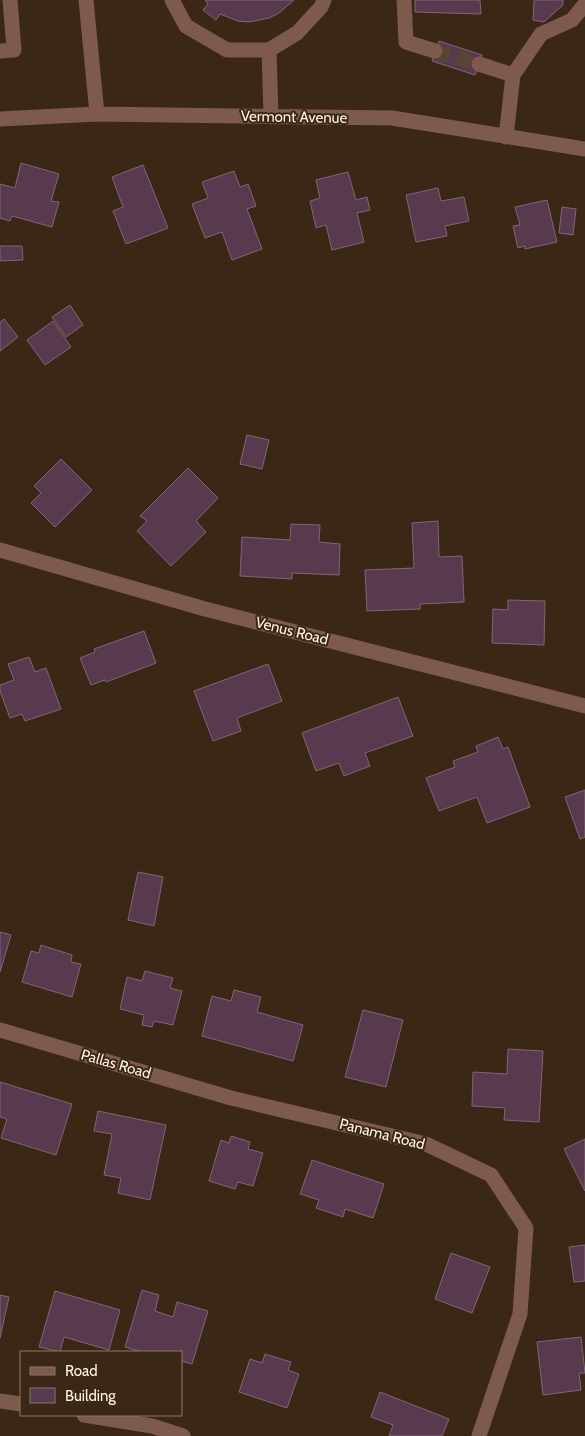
<svg xmlns="http://www.w3.org/2000/svg" width="585" height="1436" font-family="Cabin,sans-serif">
<style>
.building{fill:#59394e;stroke:#806676}
.lines{fill:none;stroke-linecap:round;stroke-linejoin:round}
.minor-tunnel{stroke:#584535;stroke-width:15;stroke-dasharray:15 8;stroke-linecap:butt}
.minor{stroke:#7e594e;stroke-width:15}
.labels{text-anchor:middle;dominant-baseline:central;stroke-width:4;stroke-linejoin:round;paint-order:stroke}
.street-label{font-size:15px;fill:#fff2e7;stroke:#3a2716}
</style>
<rect width="100%" height="100%" fill="#3a2716"/>
<!-- building -->
<path class="building" d="M205 0H294L279 13 269 18 249 22 238 21 220 14 216 20 203 10 208 4Z
M415 0H480L481 14 415 12Z
M534 0H563V5L544 22 533 20Z
M439 41 482 55 475 75 432 61Z
M21 163 59 174 51 201 59 202 52 227 12 216 10 221 0 218V184L15 188Z
M143 165 168 228 126 244 113 211 123 207 112 177Z
M234 171 240 187 248 184 256 206 247 209 262 249 232 260 222 232 205 238 192 204 208 198 202 182Z
M348 172 356 200 367 197 370 210 357 213 364 242 332 250 326 225 316 228 310 201 320 198 316 180Z
M438 188 441 201 464 197 469 221 445 226 447 236 416 242 406 195Z
M547 200 557 242 525 249V246L518 248 513 226 520 225 515 207Z
M562 207 576 209 573 235 559 233Z
M0 246H22L23 260 0 261Z
M70 305 83 325 66 337 52 317Z
M4 319 18 337 0 351V322Z
M53 321 71 347 45 365 27 340Z
M247 435 269 440 262 469 240 464Z
M61 459 92 490 55 527 31 503 41 493 34 486Z
M188 468 218 498 196 521 206 532 171 566 137 531 147 521 140 516Z
M438 521 439 557 462 556 464 602 420 604V609L367 611 365 570 414 568 412 523Z
M291 524 320 525 319 542 340 544 339 575 292 573V579L240 576 242 537 290 540Z
M508 600 545 601 544 645 492 643 493 609 508 610Z
M144 631 156 663 106 682 105 680 91 685 80 658 95 652 94 649Z
M29 657 35 672 46 668 61 709 25 721 22 714 10 718 0 691V685L14 680 8 664Z
M268 664 282 701 237 718 241 731 213 741 194 691Z
M398 697 413 736 365 753 370 766 344 776 339 763 316 771 302 733Z
M498 737 503 749 508 747 530 807 487 823 477 797 439 811 426 778 455 767 453 761 478 752 476 746Z
M585 790V837L580 839 565 797Z
M138 872 163 877 154 926 128 920Z
M0 932 11 935 0 972Z
M41 945 72 955 71 962 81 964 72 997 22 982 31 951 39 953Z
M145 971 173 978 170 988 182 991 173 1025 154 1021 152 1027 142 1025 144 1015 120 1009 127 977 142 981Z
M234 990 261 997 257 1012 303 1025 293 1061 202 1036 212 996 231 1001Z
M363 1010 403 1020 386 1087 345 1077Z
M508 1049 543 1051 539 1122 504 1120 505 1108 472 1106 473 1072 507 1074Z
M0 1082 72 1104 56 1155 1 1138 7 1119 0 1117Z
M98 1111 166 1125 150 1200 118 1193 121 1178 104 1175 112 1134 94 1131Z
M231 1136 250 1142 248 1149 263 1153 253 1186 238 1182 235 1189 209 1181 221 1140 229 1143Z
M585 1139V1191L564 1149Z
M312 1160 384 1184 373 1218 345 1209 343 1217 316 1208 319 1200 300 1194Z
M585 1245V1281L574 1282 569 1247Z
M451 1253 490 1267 472 1313 435 1299Z
M142 1290 159 1295 155 1311 173 1317 177 1302 208 1311 192 1364 181 1361V1352H142L125 1347Z
M55 1291 120 1310 109 1350 64 1337 60 1352 39 1347Z
M0 1295 9 1297 0 1338Z
M581 1337 585 1373H579L581 1390 543 1395 537 1342Z
M265 1354 291 1362 288 1370 299 1374 287 1408 239 1392 250 1359 262 1363Z
M380 1392 449 1419 442 1436H389L393 1425 371 1417Z"/>
<g class="lines">
<!-- minor-tunnel -->
<path class="minor-tunnel" d="M435 51 479 64"/>
<!-- minor -->
<path class="minor" d="M86 0 97 114
M172 0 186 26 227 50H269L297 33 321 7 324 0
M404 0 406 42 435 51
M269 50 271 117
M0 51 14 50 10 0
M479 64 513 75
M0 119 97 114 392 118 585 149
M506 137 513 75 541 34 572 20 585 4
M0 550 205 609 585 706
M0 1030 231 1098 426 1144 491 1175 526 1228 520 1314 479 1436
M0 1401 21 1404
M84 1415 152 1426 183 1436"/>
</g>
<g class="labels">
<!-- street labels -->
<g class="street-label">
<text transform="translate(294 117) rotate(1)">Vermont Avenue</text>
<text transform="translate(292 631) rotate(14)">Venus Road</text>
<text transform="translate(116 1064) rotate(16)">Pallas Road</text>
<text transform="translate(382 1134) rotate(14)">Panama Road</text>
</g>
</g>
<!-- legend -->
<rect x="20" y="1351" width="162" height="65" fill="#3a2716" stroke="#89786a"/>
<rect x="30" y="1367" width="25" height="8" fill="#7e594e" stroke="#89786a"/>
<text x="65" y="1376" font-size="15" fill="#fff2e7">Road</text>
<rect x="30" y="1388" width="25" height="15" fill="#59394e" stroke="#89786a"/>
<text x="65" y="1401" font-size="15" fill="#fff2e7">Building</text>
</svg>
